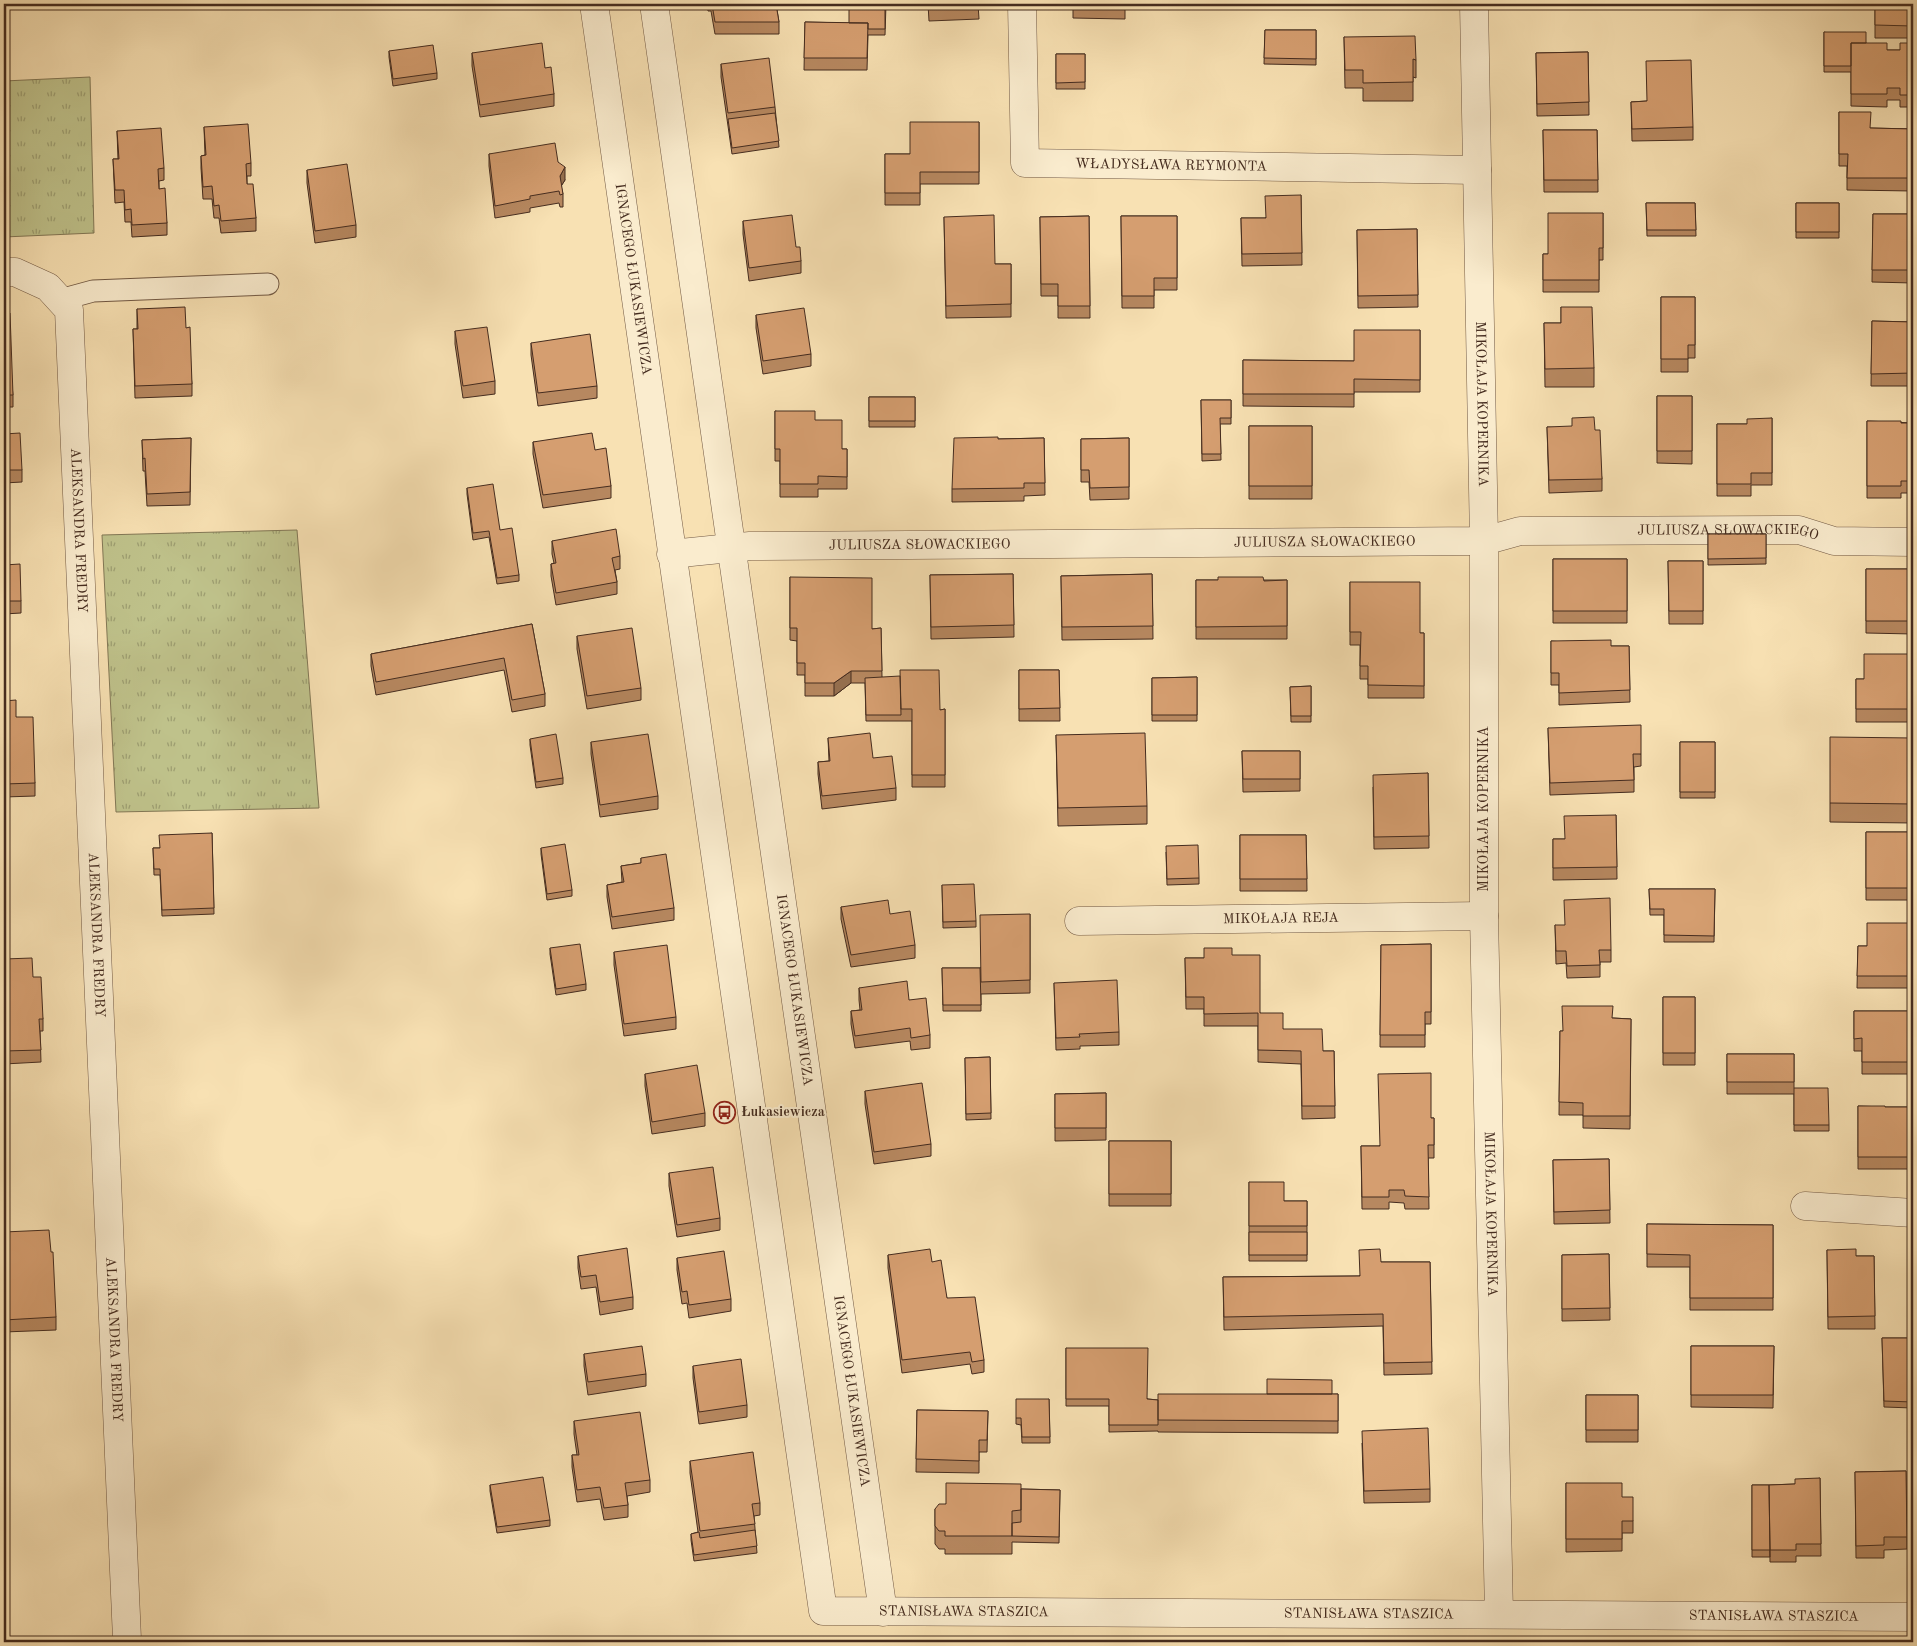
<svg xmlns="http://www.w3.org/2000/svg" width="1917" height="1646" font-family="'Old Standard TT',serif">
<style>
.grass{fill:url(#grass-tufts);stroke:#827755}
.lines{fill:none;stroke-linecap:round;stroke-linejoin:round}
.service-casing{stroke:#725944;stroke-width:23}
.minor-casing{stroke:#725944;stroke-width:29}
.service{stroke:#faecce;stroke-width:21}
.minor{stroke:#faecce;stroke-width:28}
.wall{fill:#b78860;stroke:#452c1f}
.shaded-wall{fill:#956f4e;stroke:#452c1f}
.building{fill:#d59e70;stroke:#452c1f}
.labels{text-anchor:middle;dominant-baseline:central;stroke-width:4;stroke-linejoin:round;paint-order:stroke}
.street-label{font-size:14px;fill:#452c1f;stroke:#faecce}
.poi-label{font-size:14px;font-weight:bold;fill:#452c1f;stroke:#faecce;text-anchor:start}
</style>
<defs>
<pattern id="grass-tufts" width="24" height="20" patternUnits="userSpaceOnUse" patternTransform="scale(1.25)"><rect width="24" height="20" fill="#bfc28b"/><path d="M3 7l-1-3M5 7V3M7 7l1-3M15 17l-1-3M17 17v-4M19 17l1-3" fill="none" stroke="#9d9e71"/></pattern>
</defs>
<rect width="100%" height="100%" fill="#f8e1b3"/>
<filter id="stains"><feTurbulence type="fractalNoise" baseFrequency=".004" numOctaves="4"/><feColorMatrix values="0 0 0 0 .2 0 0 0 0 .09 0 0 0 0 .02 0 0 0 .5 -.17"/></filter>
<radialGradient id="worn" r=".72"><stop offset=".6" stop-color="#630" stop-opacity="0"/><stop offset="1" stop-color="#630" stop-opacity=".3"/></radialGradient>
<!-- grass -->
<path class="grass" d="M90 77 94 233 4 237V81Z
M297 530 319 808 116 812 102 535Z"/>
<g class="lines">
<defs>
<path id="service" d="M60 300 93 291 268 284"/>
<g id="minor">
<path id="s1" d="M594 4 823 1611 1913 1617"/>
<path id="s2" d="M654 4 883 1612"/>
<path id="s3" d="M1022 4 1025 163 1477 170"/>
<path id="s4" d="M1474 4 1484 541V916L1499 1614"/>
<path id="s5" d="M4 272H15L48 287 69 310 127 1639"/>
<path id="s6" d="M671 554 750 546 1484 541 1520 531 1799 530 1834 541 1913 542"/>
<path id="s7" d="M1079 921 1484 916"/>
<path d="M1805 1206 1913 1213"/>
</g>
</defs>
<!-- service casing -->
<use href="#service" class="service-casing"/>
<!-- minor casing -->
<use href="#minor" class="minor-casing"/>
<!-- service -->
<use href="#service" class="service"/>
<!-- minor -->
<use href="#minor" class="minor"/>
</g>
<!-- wall -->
<path class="wall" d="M707 4H776L779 22V34H715L711 11H708Z
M886 4 885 35H868L867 70H804L805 22 849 23Z
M928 4H978L979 19 929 21Z
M1073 4H1125V19L1073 18Z
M1365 4H1402L1365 5Z
M1875 4H1913V38H1875Z
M1265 30H1316V65L1264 64Z
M1824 32 1866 43 1887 50H1900L1913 43V107H1900V100H1887V107L1851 106V72H1824Z
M1344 37 1416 60V78L1413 77V101H1363V88H1345Z
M389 51 437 73V79L393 86 389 57Z
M1588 52 1589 115 1537 116 1536 53Z
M472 53 545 68 554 94V106L480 117 472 66Z
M1056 54H1085V89H1056Z
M721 64 775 107 779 147 732 154 721 77Z
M1647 101 1693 127V140L1632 141 1631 102Z
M1839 112 1870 128 1913 129V191L1847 190V166H1839Z
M979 122V184H920V205H885V154H910Z
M204 127 251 163V176H247V184L256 218V231L221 233 219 218H214L212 199H203L201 168V156L205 155Z
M1543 130H1597L1598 192H1544Z
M117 131 164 168V180L159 181V189L167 223V235L132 237 131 222H125L124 202 115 203 113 159H118Z
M489 154 558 162 565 180 561 186 563 194V207H560L559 203 530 208V212L495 218 489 166Z
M307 170 356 225V237L315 243 307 183Z
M1301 195 1302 265 1242 266 1241 218H1265Z
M1646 203H1695L1696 236H1647Z
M1796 203H1839V238H1796Z
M1603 213V260H1599V292H1543V254H1548Z
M1873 214H1913V283L1872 282Z
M1089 216 1090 318H1058V296H1041L1040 217Z
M1121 216H1177V290H1154V308H1122Z
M944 217 995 264H1011V317L946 318Z
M743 221 796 247 801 261V273L749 281 743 234Z
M1417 229 1418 307 1358 308 1357 230Z
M1661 297H1695V358H1688V372H1661Z
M1561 307 1594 368V387H1545L1544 323H1561Z
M137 309 186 328 192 384V396L135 398 133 329H137Z
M4 313 13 395V407H4Z
M756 315 811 354V366L763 374 756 328Z
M1872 321 1913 322V386H1871Z
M1420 330V392H1354V407L1243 406V360L1354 361Z
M455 331 495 381V394L463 398 455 344Z
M531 343 597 386V398L538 406 531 355Z
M1657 396H1692V464L1657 463Z
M869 397H915V427H869Z
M1201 400H1231V424H1220L1221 460 1202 461Z
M775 411 815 420 842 449H847V489H818V497H780V461H775Z
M1772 418V485H1751V496H1717V424H1747Z
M1867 421 1913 423V493H1901V498H1867Z
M1249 426H1312V499H1249Z
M1547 427 1595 430 1602 479V491L1549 493Z
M4 434 22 470V482L4 483Z
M191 438 190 505 147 506 145 471H143L142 440Z
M1044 438 1045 495 1024 496V501L952 502V489L998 439Z
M1129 438V499L1090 500 1089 482H1081V439Z
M533 442 595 450 611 486V498L543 508 533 454Z
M467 488 500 530 519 575V581L497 584 489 537 473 540 467 494Z
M1708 534H1766V564L1708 565Z
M552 541 620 556V569L615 570 617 582V594L556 605 551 576V564L554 563 552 554Z
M1553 559H1627V623H1553Z
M1668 561H1703V624H1669Z
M4 565 21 601V613L4 614Z
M1866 569H1913V634L1866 633Z
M1013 574 1014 637 931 639 930 575Z
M1152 574 1153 639 1062 640 1061 576Z
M790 577 872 629 881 628 882 677 940 710 945 709V787H912V721H866L865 683H851L834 696H805V675H797V641L790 640Z
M1196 580H1287V639H1196Z
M1350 582 1420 633H1424V698H1368V679H1360V645H1350Z
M532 624 545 694V706L512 712 504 670 376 695 371 666V654Z
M577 636 641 688V700L587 709 577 649Z
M1551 641 1611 646H1629L1630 702 1559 705V685H1551Z
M1913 654V722H1856V679H1864Z
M1019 670H1059L1060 721H1019Z
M1197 677V721H1152V678Z
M1311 686V722H1291L1290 687Z
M4 701 16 717 35 783V796L4 797Z
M1548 728 1641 754V766L1634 767V792L1550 795Z
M1056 735 1147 806V824L1058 826Z
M828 738 873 758 896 788V800L822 809 818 774V762L829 761Z
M1913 738V823L1830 822V803Z
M530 739 563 778V784L536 788 530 745Z
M591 742 658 796V809L600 817 591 754Z
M1680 742H1715V798H1680Z
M1242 751H1300V791L1243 792Z
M1428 773 1429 848 1374 849 1373 787Z
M1616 815 1617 879 1553 880V839H1565Z
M1866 832H1913V900H1866Z
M212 833 214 914 162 916 160 875H154L153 848H159Z
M1240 835H1306L1307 891H1240Z
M541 848 572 890V896L547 900 541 854Z
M1166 852 1199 878V884L1167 885Z
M641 858 674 908V920L612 929 607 897V885L622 882 621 866 641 863Z
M942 885 976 921V927L943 928Z
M1649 889H1715L1714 942H1664V915H1650Z
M841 907 890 914 915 945V958L851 967 841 919Z
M1030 914V993L981 994V1011H943L942 968H980Z
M1913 923V988H1857L1858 946H1867Z
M1555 925 1611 950V962H1600V977L1567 978 1566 963 1556 964Z
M1431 944V1024H1425V1047H1380L1381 945Z
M550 948 586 984V990L556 995 550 954Z
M614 952 676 1017V1029L624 1036 614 965Z
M1232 955 1260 1013 1283 1029 1323 1051H1334L1335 1118 1302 1119 1301 1064 1258 1062V1026H1204V1009H1186L1185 958H1204Z
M4 959 33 977 43 1019V1031H40L41 1062 4 1064Z
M1054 983 1119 1032V1045L1080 1046V1049L1056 1050Z
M859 988 909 1000 930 1035V1048L911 1050 910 1041 855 1048 851 1024V1011L860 1010 859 1000Z
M1663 997H1695V1065H1663Z
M1854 1011H1913V1074H1862V1051H1854Z
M1613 1018 1631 1019 1630 1129 1583 1128V1115H1559L1560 1031H1563Z
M1727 1054H1794V1088L1829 1125V1131H1794V1094H1727Z
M990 1057 991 1119 966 1120 965 1058Z
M645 1074 705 1113V1126L652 1134 645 1086Z
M865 1091 931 1144V1156L874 1164 865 1104Z
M1106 1093V1140L1055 1141V1094Z
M1858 1106 1885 1107H1913V1169H1858Z
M1431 1118H1434V1158H1428L1429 1209H1405L1404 1203 1389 1202V1209H1362L1361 1146H1379Z
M1109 1141H1171V1206H1109Z
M1609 1159 1610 1223 1554 1224 1553 1160Z
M669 1173 720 1218V1230L677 1237 669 1186Z
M1249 1182 1284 1201H1307V1261H1249Z
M1647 1224 1773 1225V1310H1690V1267H1647Z
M4 1232 56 1317V1330L4 1332Z
M1827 1250 1856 1256H1874L1875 1329H1828Z
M1609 1254 1610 1320 1562 1321V1255Z
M888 1255 932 1262 947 1298 984 1360V1372L972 1374 970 1364 902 1373 888 1268Z
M578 1256 633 1297V1309L600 1315 596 1287 581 1289 578 1268Z
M677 1258 731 1299V1311L689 1318 687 1303 682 1304 677 1270Z
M1381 1262H1430L1432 1374 1384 1375 1383 1326 1224 1330 1223 1277 1359 1276Z
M1882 1338H1913V1408L1884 1407Z
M1691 1346H1774L1773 1408 1691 1407Z
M1066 1348 1148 1399 1158 1400 1338 1394V1433L1158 1432V1431L1109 1432V1406H1066Z
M584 1354 646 1374V1386L588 1395 584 1366Z
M693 1366 747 1405V1417L699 1424 693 1378Z
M1586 1395H1638V1442H1586Z
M1049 1399 1050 1443H1022L1021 1425 1016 1424V1418Z
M917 1410 988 1411 987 1452H979V1473L916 1472Z
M574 1421 650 1480V1492L627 1496 628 1505V1517L604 1520 600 1499 577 1502 572 1467V1455H577L574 1434Z
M1362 1443 1430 1489V1502L1364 1503Z
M690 1461 760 1503V1515L754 1516 757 1553 694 1561 691 1540V1534L698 1532 690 1473Z
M1906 1471 1907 1549 1884 1550V1558H1856L1855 1472Z
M1820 1478 1821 1556H1796V1562H1770L1769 1485 1795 1484Z
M1566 1483 1622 1497 1633 1521V1533H1622V1551L1566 1552Z
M490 1485 550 1520V1526L497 1533 490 1491Z
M1752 1485H1769L1770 1557H1752Z
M1021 1489 1060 1490 1059 1543 1012 1542V1554H945V1549H939L935 1544V1509L946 1504Z"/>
<!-- shaded-wall -->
<path class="shaded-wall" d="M565 167V180L560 188V176Z
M851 671V683L834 696V683Z"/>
<!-- building -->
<path class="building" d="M712 4H776L779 22H715Z
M849 4H885V29H868V23H849Z
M928 4H978L979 7 929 9Z
M1073 4H1125V6H1073Z
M1875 4H1913V26L1875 25Z
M805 22 868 23 867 58H804Z
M1265 30H1316V59L1264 58Z
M1824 32H1866V43H1851V66H1824Z
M1415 36 1416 60 1413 59V82L1363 83V70H1345L1344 37Z
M542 43 545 68 551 67 554 94 480 105 472 53Z
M1851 43H1887V50H1900V43H1913V95H1900V88H1887V94H1851Z
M433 45 437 73 393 79 389 51Z
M1588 52 1589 102 1537 104 1536 53Z
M1056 54H1085V82L1056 83Z
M769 58 775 107 728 113 721 64Z
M1691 60 1693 127 1632 129 1631 102 1647 101 1646 61Z
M1839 112H1871L1870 128 1913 129V178H1847L1848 154H1839Z
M775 113 779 141 732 148 728 119Z
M910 122H979V172H920V193H885V154H910Z
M248 124 251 163 246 164 247 184H253L256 218 221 221 219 205 214 206 212 186 203 187 201 156 206 155 204 127Z
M161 128 164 168 158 169 159 189 165 188 167 223 132 225 131 209 125 210 124 190H115L113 159H119L117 131Z
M1543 130H1597L1598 180H1544Z
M555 143 558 162 565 167 560 176 563 194 560 195 559 191 530 196V199L495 206 489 154Z
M347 164 356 225 315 231 307 170Z
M1301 195 1302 253 1242 254 1241 218H1266L1265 196Z
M1646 203H1695L1696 230H1647Z
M1796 203H1839V232H1796Z
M1548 213H1603V248H1599V280H1543V254H1548Z
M1873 214H1913V270H1872Z
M792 215 796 247H800L801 261 749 268 743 221Z
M994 215 995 264H1011V304L946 306 944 217Z
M1089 216 1090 306H1058V284H1041L1040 217Z
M1121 216H1177V278H1154V296H1122Z
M1417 229 1418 295 1358 296 1357 230Z
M1661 297H1695V345H1688V359H1661Z
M185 307 186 328 190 327 192 384 135 386 133 329H138L137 309Z
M1561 307H1592L1594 368 1545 369 1544 323H1561Z
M804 308 811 354 763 361 756 315Z
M4 313H10L13 395H4Z
M1872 321 1913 322V373L1871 374Z
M487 327 495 381 463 386 455 331Z
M1354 330H1420V380L1354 379V394H1243V360L1354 361Z
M590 334 597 386 538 393 531 343Z
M1657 396H1692V451H1657Z
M869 397H915V421H869Z
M1201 400H1231V418H1220L1221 454H1202Z
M775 411H815V420H842V449H847V477L818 476V484H780V449H775Z
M1594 417 1595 430H1600L1602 479 1549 480 1547 427 1572 426V418Z
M1772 418V473H1751V484H1717V424H1747V419Z
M1867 421H1901V423H1913V481H1901V486H1867Z
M1249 426H1312V486H1249Z
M20 433 22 470H4V434Z
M592 433 595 450 606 448 611 486 543 495 533 442Z
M998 437V439L1044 438 1045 483H1024V488L952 489 954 438Z
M191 438 190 492 147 494 145 458 143 459 142 440Z
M1129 438V487L1090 488 1089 470H1081V439Z
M493 484 500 530 512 528 519 575 497 578 489 531 473 533 467 488Z
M616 529 620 556 612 558 617 582 556 593 551 564 556 563 552 541Z
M1708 534H1766V558L1708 559Z
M1553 559H1627V611H1553Z
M1668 561H1703V611H1669Z
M20 564 21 601H4V565Z
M1866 569H1913V621H1866Z
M1013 574 1014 625 931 627 930 575Z
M1152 574 1153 626 1062 627 1061 576Z
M790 577 872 578V629L881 628 882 671H851L834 683H805V663H797V628H790Z
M1218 577H1263L1264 581 1287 580V626L1196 627V580H1218Z
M1350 582H1420V633H1424V686L1368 685V666H1360L1361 632H1350Z
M532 624 545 694 512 700 504 658 376 682 371 654Z
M632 628 641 688 587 696 577 636Z
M1611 640V646H1629L1630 690 1559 693V673H1551V641Z
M1864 654H1913V709H1856V679H1864Z
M900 670H939L940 710 945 709V775H912V709H901Z
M1019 670H1059L1060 708 1019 709Z
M900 676 901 715H866L865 678Z
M1197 677V715H1152V678Z
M1311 686V716H1291L1290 687Z
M16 700V717H33L35 783 4 784V701Z
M1641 725V754H1633L1634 780 1550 783 1548 728Z
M870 733 873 758 892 756 896 788 822 796 818 762 830 761 828 738Z
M1145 733 1147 806 1058 808 1056 735Z
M556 734 563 778 536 782 530 739Z
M648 734 658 796 600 805 591 742Z
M1830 737 1913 738V804L1830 803Z
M1680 742H1715V792H1680Z
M1242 751H1300V779H1243Z
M1428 773 1429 836 1374 837 1373 775Z
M1616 815 1617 867 1553 868V839H1565L1564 816Z
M1866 832H1913V888H1866Z
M212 833 214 908 162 910 160 869H154L153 848H160L159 835Z
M1240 835H1306L1307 879H1240Z
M565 844 572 890 547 894 541 848Z
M1198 845 1199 878 1167 879 1166 846Z
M666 854 674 908 612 917 607 885 624 882 621 866 641 863V858Z
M974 884 976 921 943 922 942 885Z
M1649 889H1715L1714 936 1664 935V909H1650Z
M1610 898 1611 950H1599L1600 965 1567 966 1566 951H1556L1555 925H1565L1564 900Z
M888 900 890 914 910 911 915 945 851 955 841 907Z
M1030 914V980L981 982 980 915Z
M1867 923H1913V976H1857L1858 946H1867Z
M580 944 586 984 556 989 550 948Z
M1431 944V1012H1425V1035H1380L1381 945Z
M667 945 676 1017 624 1024 614 952Z
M1204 948H1232V955H1260V1013H1283V1029H1322L1323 1051H1334L1335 1106H1302L1301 1051 1258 1050V1013L1204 1014V997H1186L1185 958H1204Z
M32 958 33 977H41L43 1019H39L41 1050 4 1051V959Z
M942 968H980L981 1005H943Z
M1117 980 1119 1032 1079 1034 1080 1037 1056 1038 1054 983Z
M907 981 909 1000 926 998 930 1035 911 1038 910 1028 855 1036 851 1011 862 1010 859 988Z
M1663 997H1695V1053H1663Z
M1562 1006H1613L1612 1018 1631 1019 1630 1116H1583V1103L1559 1102 1560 1031H1563Z
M1854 1011H1913V1062H1862V1038L1854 1039Z
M1727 1054H1794V1082H1727Z
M990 1057 991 1113 966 1114 965 1058Z
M697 1065 705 1113 652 1122 645 1074Z
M1431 1073V1118H1434V1145H1428L1429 1197 1405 1196 1404 1190H1389V1197H1362L1361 1146H1380L1378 1074Z
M922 1083 931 1144 874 1152 865 1091Z
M1794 1088H1828L1829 1125H1794Z
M1106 1093V1128H1055V1094Z
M1858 1106H1885V1107H1913V1157H1858Z
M1109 1141H1171V1194H1109Z
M1609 1159 1610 1210 1554 1212 1553 1160Z
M713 1167 720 1218 677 1225 669 1173Z
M1249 1182H1284V1201H1307V1226H1249Z
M1647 1224 1773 1225V1298H1690V1255L1647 1254Z
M49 1230 51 1252H53L56 1317 4 1320V1232Z
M1249 1232H1307V1255H1249Z
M627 1248 633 1297 600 1302 596 1275 581 1277 578 1256Z
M930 1249 932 1262 941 1260 947 1298 975 1297 984 1360 972 1362 970 1352 902 1360 888 1255Z
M1380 1249 1381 1262H1430L1432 1362 1384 1363 1383 1314 1224 1317 1223 1277 1360 1276 1359 1250Z
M1856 1249V1256H1874L1875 1316 1828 1317 1827 1250Z
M724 1251 731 1299 689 1305 687 1291 682 1292 677 1258Z
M1609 1254 1610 1308 1562 1309V1255Z
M1882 1338H1913V1402L1884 1401Z
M642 1346 646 1374 588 1382 584 1354Z
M1691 1346H1774L1773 1395H1691Z
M1066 1348H1148L1147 1399 1158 1400V1425H1109V1399H1066Z
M741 1359 747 1405 699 1412 693 1366Z
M1267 1379 1332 1380V1394H1267Z
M1158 1394H1338V1421L1158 1420Z
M1586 1395H1638V1430H1586Z
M1016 1399H1049L1050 1437H1022L1021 1418H1016Z
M917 1410 988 1411 987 1440H979V1461L916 1459Z
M640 1412 650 1480 625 1483 628 1505 604 1508 600 1487 577 1490 572 1455H579L574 1421Z
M1428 1428 1430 1489 1364 1491 1362 1431Z
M753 1452 760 1503 752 1504 755 1524 700 1531 690 1461Z
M1906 1471 1907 1537H1884V1545L1856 1546 1855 1472Z
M543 1477 550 1520 497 1527 490 1485Z
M1820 1478 1821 1544H1796V1550H1770L1769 1485 1795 1484V1479Z
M946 1483 1021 1484V1510L1012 1511V1536H945V1531H939L935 1526V1509L939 1504H946Z
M1566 1483H1622V1497H1633V1521H1622V1539H1566Z
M1752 1485H1769L1770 1550H1752Z
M1021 1489 1060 1490 1059 1537 1012 1536V1523L1021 1522Z
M755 1530 757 1546 694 1555 691 1534 699 1532 700 1538Z"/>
<!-- icons -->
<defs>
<symbol id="bus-ring" viewBox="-11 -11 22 22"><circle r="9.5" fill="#faecce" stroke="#8f2418" stroke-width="1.5"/><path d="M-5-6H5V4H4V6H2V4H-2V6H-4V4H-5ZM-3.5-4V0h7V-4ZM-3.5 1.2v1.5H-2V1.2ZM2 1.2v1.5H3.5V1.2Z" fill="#8f2418"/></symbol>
</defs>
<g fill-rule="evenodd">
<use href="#bus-ring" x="712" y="1100" width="25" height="25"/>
</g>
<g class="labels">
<!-- street labels -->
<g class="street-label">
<text stroke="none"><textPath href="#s3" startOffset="305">WŁADYSŁAWA REYMONTA</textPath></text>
<text stroke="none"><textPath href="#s1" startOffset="278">IGNACEGO ŁUKASIEWICZA</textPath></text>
<text stroke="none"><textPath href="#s4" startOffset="400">MIKOŁAJA KOPERNIKA</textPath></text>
<text stroke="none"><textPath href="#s5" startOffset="299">ALEKSANDRA FREDRY</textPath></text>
<text stroke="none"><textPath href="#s6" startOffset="1059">JULIUSZA SŁOWACKIEGO</textPath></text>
<text stroke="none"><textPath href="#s6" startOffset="654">JULIUSZA SŁOWACKIEGO</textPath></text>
<text stroke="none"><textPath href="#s6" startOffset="249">JULIUSZA SŁOWACKIEGO</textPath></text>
<text transform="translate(1484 809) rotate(-90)">MIKOŁAJA KOPERNIKA</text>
<text stroke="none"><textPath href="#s7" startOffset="202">MIKOŁAJA REJA</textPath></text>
<text stroke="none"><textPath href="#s5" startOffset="704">ALEKSANDRA FREDRY</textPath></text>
<text stroke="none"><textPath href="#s2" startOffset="996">IGNACEGO ŁUKASIEWICZA</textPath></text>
<text stroke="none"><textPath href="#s4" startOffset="1210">MIKOŁAJA KOPERNIKA</textPath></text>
<text stroke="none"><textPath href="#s5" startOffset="1109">ALEKSANDRA FREDRY</textPath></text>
<text stroke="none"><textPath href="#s2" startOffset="1401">IGNACEGO ŁUKASIEWICZA</textPath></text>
<text stroke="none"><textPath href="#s1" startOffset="1764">STANISŁAWA STASZICA</textPath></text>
<text stroke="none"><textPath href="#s1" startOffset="2169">STANISŁAWA STASZICA</textPath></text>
<text stroke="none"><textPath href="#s1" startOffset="2574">STANISŁAWA STASZICA</textPath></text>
</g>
<!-- poi labels -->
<g class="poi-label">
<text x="741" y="1112">Łukasiewicza</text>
</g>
</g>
<!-- margin -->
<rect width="1917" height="1646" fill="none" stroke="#f8e1b3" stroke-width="20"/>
<rect x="5" y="5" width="1907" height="1636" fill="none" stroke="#452c1f" stroke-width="2.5"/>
<rect x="10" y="10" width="1897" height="1626" fill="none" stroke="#452c1f"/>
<rect width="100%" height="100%" filter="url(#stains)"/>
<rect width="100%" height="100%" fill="url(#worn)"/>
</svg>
